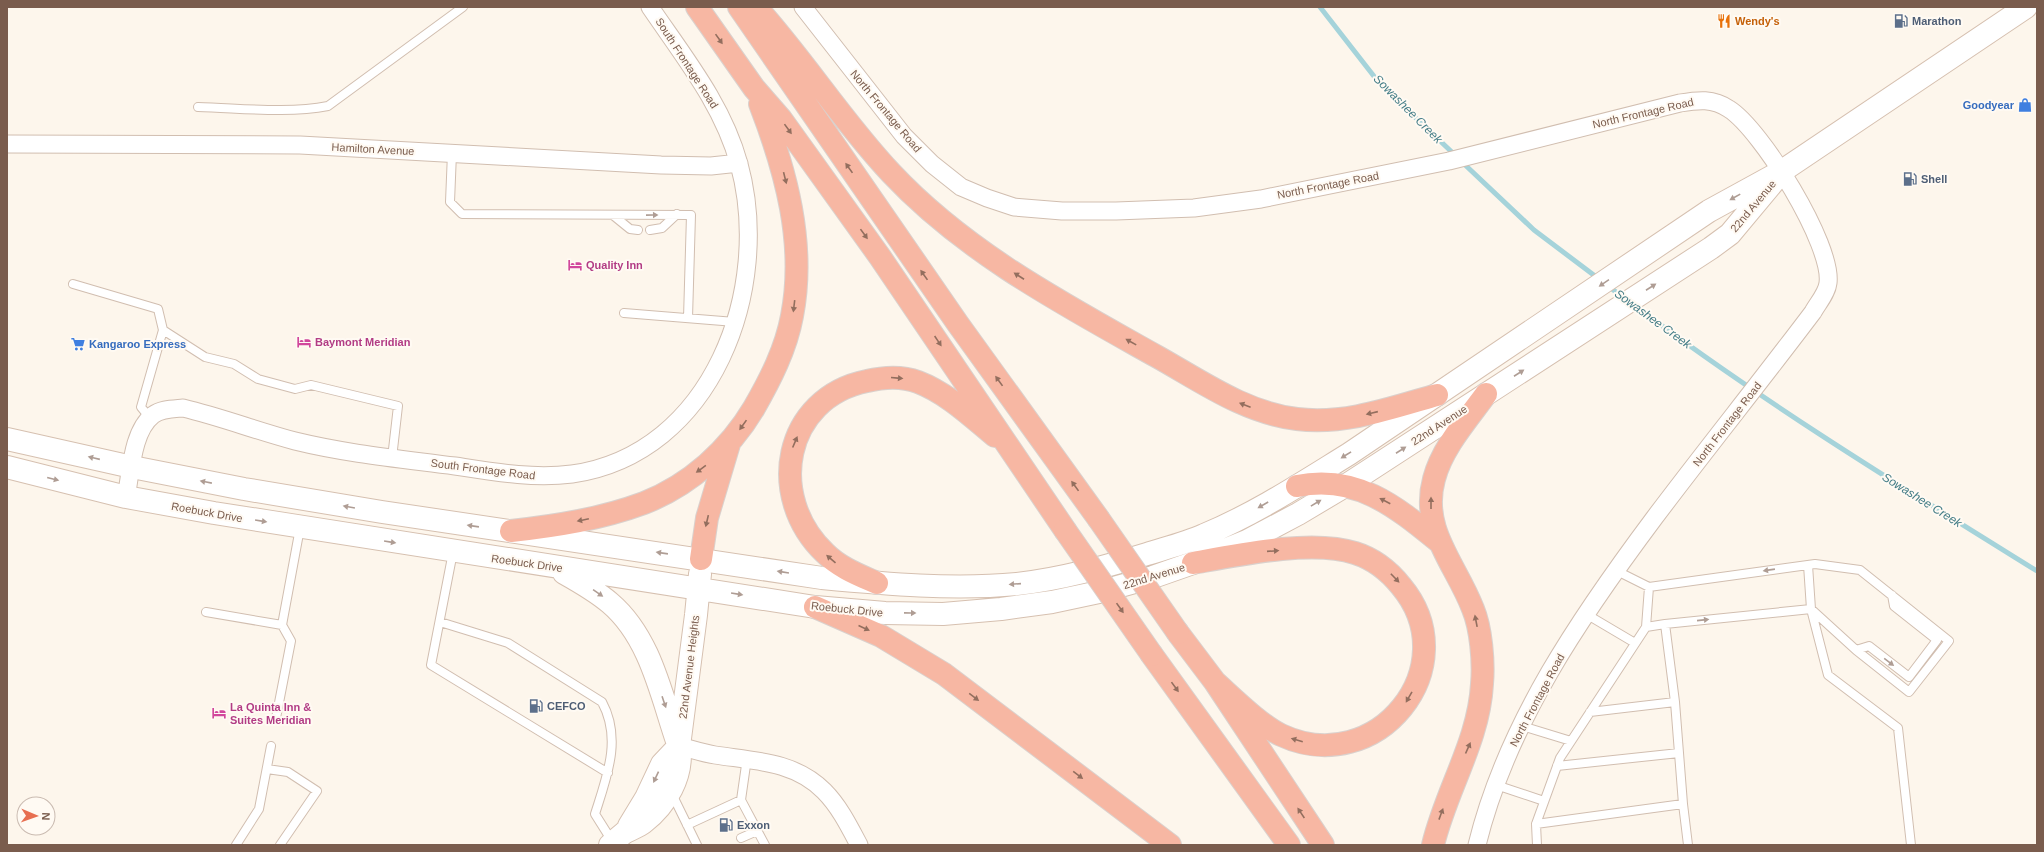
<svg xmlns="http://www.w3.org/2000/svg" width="2044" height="852" font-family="Helvetica,sans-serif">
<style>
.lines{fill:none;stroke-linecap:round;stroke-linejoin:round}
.stream{stroke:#a5d3da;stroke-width:5}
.lane-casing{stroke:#d1beb0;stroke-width:10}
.street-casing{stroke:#d1beb0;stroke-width:19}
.secondary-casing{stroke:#d6c0b0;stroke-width:24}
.highway-casing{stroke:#dad1cd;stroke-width:24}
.lane{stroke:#fff;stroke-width:8}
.street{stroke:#fff;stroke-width:17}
.secondary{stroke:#fff;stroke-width:22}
.highway{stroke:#f7b7a3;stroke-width:22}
.highway-bridge-casing{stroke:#dad1cd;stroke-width:24;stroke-linecap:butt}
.highway-bridge{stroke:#f7b7a3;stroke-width:22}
.oneway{fill:#936e5e}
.oneway2{fill:#af9d94}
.labels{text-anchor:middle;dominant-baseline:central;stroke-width:4;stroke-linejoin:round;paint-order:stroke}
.food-label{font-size:11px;font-weight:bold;fill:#c56008;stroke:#fffaf3;text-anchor:start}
.service-label{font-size:11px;font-weight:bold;fill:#4e5e75;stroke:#fffaf3;text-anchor:start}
.street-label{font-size:11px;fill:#7a5c4d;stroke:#fffaf3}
.shop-label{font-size:11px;font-weight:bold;fill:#366cbe;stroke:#fffaf3;text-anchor:end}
.hotel-label{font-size:11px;font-weight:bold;fill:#b23c85;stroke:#fffaf3;text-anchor:start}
.water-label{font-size:12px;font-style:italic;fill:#437c86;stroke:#fffaf3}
</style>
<rect width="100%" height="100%" fill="#fdf6ec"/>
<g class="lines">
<!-- stream -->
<path class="stream" d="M1320 7 1380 84 1456 156
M1462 162 1534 230 1599 279
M1608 286 1624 298
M1634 305C1763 402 1900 486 2037 571"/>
<defs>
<path id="lane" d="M198 107C240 108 288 114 328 106L463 7
M452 153 450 202 462 214 691 215 688 318
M614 216 630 229 638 230
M650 230 662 228 677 214
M73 284 158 309 163 330
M624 313 735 322
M150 418 141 407 163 330 205 357 234 364 258 379 295 389 311 385 398 406 392 458
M453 552 431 665 608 773
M1808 565 1811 609 1828 675 1898 728 1911 845
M1615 570 1649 587 1815 564 1860 570 1949 641 1909 692 1856 650 1811 609 1665 624 1646 627 1560 758 1536 824 1683 804 1675 702 1665 624
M206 612 282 625
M1586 614 1635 643
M440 622 508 643 602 702C622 739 607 776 595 814L612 841
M1646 627 1649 587
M1856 650 1869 646 1909 677 1937 640 1894 606 1892 595
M1590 712 1675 702
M276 718 291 641 282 625 300 528
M1522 726 1571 741
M747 758 741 800 765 845
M1557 766 1679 753
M267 769 288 772 317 791 280 845
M1496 785 1544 801
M672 794 697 845
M1683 804 1688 845
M1536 824 1537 845
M687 825 741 800
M741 838 757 831
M236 845 259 809 271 746"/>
<path id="street" d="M803 7 904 136 932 164 961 187 987 198 1014 207 1062 211H1116L1194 208 1261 199 1449 161 1680 103C1698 100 1713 98 1729 109 1761 129 1833 245 1828 283 1827 293 1818 303 1813 312 1761 381 1707 448 1655 517 1581 616 1507 723 1477 845
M7 144 300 145 661 165 711 166 739 163
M126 497C131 473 132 431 153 415 161 409 172 409 183 408 221 417 257 431 295 441 348 454 402 459 455 466 494 472 533 479 572 474 713 454 773 288 739 164 723 105 684 57 650 7
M679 746C691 749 703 753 715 755 754 761 794 761 824 791 839 806 849 826 859 845"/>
<path id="secondary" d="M7 439 132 467 244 489 382 512 822 578C886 584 953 590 1017 584 1062 579 1104 567 1147 554 1166 548 1186 543 1204 535 1255 514 1302 483 1349 454L1709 211 1782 171 2026 7
M7 467 126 497 214 513 815 607 885 613 943 614 1001 609 1052 602 1099 592 1153 577 1193 563 1247 541 1298 514 1345 486 1711 248 1730 234 1775 180
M564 573C580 582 596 591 610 603 650 637 661 694 677 741
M629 826 646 798 662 764 679 746
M610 845C615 841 619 837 624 833 630 829 638 827 643 823 666 805 684 776 679 746L696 615 700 574"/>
<path id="highway" d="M697 7 754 88 781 119 880 257 1065 530
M739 7 958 324 1098 518
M756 7C804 60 842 121 891 173 965 252 1063 304 1156 356 1201 381 1245 413 1297 419 1345 425 1391 408 1437 395
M1297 486C1356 474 1395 506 1438 541
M511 531C556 526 601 519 644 503 690 485 729 450 754 408 770 380 786 349 792 316 806 244 786 171 760 104
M701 559 707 518 729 444
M1193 563C1237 555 1312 539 1355 553 1374 559 1389 571 1401 586 1468 666 1377 780 1281 735 1260 725 1233 698 1215 682
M877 583C859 575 840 568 825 553 766 497 783 398 867 381 884 377 902 376 918 382 947 393 972 417 995 436
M815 607 881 636 944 674 1170 845
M1178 633 1215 682 1323 845
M1152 655 1289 845
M1433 845C1446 790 1479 741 1482 684 1484 662 1481 628 1473 609 1456 564 1420 530 1434 479 1442 448 1467 420 1486 394"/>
</defs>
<!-- lane casing -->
<use href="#lane" class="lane-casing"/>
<!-- street casing -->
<use href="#street" class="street-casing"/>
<!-- secondary casing -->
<use href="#secondary" class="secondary-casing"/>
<!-- highway casing -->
<use href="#highway" class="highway-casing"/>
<!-- lane -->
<use href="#lane" class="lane"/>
<!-- street -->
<use href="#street" class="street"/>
<!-- secondary -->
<use href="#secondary" class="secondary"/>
<!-- highway -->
<use href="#highway" class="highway"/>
<defs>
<path id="highway-bridge" d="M1098 518 1178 633
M1065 530 1152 655"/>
</defs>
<!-- highway-bridge casing -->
<use href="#highway-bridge" class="highway-bridge-casing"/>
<!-- highway-bridge -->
<use href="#highway-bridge" class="highway-bridge"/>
</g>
<!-- one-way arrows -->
<defs><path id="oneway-solid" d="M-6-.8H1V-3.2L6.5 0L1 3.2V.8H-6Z"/></defs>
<g class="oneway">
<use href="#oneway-solid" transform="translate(719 39) rotate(55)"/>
<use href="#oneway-solid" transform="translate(788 129) rotate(54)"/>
<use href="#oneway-solid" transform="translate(849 168) rotate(-125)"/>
<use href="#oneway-solid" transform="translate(785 178) rotate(76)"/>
<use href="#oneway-solid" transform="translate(864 234) rotate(54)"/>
<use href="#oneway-solid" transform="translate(924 275) rotate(-125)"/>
<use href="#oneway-solid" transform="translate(1019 276) rotate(-147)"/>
<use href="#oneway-solid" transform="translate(794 306) rotate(97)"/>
<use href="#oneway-solid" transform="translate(938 341) rotate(56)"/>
<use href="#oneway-solid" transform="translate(1131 342) rotate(-151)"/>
<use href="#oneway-solid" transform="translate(897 378) rotate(5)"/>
<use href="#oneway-solid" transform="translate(999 381) rotate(-126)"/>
<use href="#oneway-solid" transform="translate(1245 405) rotate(-159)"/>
<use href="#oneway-solid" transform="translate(1372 413) rotate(167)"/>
<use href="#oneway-solid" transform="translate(743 425) rotate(125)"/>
<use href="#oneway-solid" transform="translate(795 442) rotate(-67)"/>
<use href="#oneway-solid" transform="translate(701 469) rotate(144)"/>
<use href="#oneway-solid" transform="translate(1075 486) rotate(-126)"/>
<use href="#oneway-solid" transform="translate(1385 501) rotate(-152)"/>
<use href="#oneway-solid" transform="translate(1431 503) rotate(-90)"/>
<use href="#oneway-solid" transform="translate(583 520) rotate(168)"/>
<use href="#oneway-solid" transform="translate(707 521) rotate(103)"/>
<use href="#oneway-solid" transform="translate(1273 551) rotate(-4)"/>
<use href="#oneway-solid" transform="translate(831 559) rotate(-139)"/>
<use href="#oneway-solid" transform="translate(1395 578) rotate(46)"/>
<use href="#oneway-solid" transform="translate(1120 608) rotate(55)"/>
<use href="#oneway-solid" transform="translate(1476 621) rotate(-101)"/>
<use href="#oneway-solid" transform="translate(864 628) rotate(24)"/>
<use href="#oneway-solid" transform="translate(1175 687) rotate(54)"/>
<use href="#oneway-solid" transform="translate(974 697) rotate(37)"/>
<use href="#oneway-solid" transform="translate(1409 697) rotate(120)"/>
<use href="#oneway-solid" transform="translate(1297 740) rotate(-164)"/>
<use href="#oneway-solid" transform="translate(1468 748) rotate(-66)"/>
<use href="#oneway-solid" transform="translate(1078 775) rotate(37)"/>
<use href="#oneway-solid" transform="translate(1301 813) rotate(-124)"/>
<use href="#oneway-solid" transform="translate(1441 814) rotate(-70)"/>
</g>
<g class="oneway2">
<use href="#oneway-solid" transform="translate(1735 197) rotate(151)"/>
<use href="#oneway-solid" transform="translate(652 215) rotate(-1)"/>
<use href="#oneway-solid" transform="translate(1604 283) rotate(146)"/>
<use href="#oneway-solid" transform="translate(1651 287) rotate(-33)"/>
<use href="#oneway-solid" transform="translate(1519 373) rotate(-33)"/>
<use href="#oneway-solid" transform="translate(1401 450) rotate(-33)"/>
<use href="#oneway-solid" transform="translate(1346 455) rotate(148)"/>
<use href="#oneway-solid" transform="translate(94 458) rotate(-167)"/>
<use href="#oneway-solid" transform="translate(53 479) rotate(14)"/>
<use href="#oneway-solid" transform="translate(206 482) rotate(-169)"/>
<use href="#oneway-solid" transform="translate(1316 503) rotate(-31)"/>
<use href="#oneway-solid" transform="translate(1263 505) rotate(150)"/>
<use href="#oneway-solid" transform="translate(349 507) rotate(-170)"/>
<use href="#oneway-solid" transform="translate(261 521) rotate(9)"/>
<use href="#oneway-solid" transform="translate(473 526) rotate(-172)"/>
<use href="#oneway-solid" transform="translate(390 542) rotate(9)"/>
<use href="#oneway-solid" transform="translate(662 553) rotate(-172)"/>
<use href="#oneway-solid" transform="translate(1769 570) rotate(172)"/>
<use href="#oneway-solid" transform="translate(783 572) rotate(-171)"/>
<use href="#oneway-solid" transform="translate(1015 584) rotate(176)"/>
<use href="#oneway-solid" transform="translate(598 593) rotate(35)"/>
<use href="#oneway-solid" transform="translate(737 594) rotate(9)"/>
<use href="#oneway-solid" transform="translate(910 613) rotate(1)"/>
<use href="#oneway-solid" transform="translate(1703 620) rotate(-6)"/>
<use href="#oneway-solid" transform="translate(1889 662) rotate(37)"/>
<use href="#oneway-solid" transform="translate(664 702) rotate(71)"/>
<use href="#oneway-solid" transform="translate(656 777) rotate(115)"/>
</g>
<!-- icons -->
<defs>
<symbol id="restaurant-bare" viewBox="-9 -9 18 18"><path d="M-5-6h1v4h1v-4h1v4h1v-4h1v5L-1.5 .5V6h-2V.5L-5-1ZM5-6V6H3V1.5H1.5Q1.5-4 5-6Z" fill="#e8710a" stroke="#fffaf3" stroke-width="2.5" paint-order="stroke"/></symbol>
<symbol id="fuel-bare" viewBox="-9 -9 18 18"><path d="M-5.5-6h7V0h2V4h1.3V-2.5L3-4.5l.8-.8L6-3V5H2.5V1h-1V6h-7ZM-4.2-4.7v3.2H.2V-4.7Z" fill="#5c6f8a" stroke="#fffaf3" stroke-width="2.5" paint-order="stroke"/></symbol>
<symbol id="shop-bare" viewBox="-9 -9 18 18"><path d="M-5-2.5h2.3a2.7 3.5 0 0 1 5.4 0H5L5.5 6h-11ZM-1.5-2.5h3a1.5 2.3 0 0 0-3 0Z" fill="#3f7fe0" stroke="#fffaf3" stroke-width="2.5" paint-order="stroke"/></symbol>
<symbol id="hotel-bare" viewBox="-9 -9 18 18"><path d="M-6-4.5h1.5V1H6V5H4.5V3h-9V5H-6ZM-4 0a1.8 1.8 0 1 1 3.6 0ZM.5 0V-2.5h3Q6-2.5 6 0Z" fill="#d1479c" stroke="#fffaf3" stroke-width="2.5" paint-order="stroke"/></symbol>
<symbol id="supermarket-bare" viewBox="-9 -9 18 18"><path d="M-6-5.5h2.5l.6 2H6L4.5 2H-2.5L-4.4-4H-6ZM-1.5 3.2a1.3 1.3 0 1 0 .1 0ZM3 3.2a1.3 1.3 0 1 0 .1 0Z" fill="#3f7fe0" stroke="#fffaf3" stroke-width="2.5" paint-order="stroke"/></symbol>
</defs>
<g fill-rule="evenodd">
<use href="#restaurant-bare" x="1714" y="11" width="20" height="20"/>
<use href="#fuel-bare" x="1891" y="11" width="20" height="20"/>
<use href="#shop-bare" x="2015" y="95" width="20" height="20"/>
<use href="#fuel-bare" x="1900" y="169" width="20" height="20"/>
<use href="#hotel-bare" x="565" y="255" width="20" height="20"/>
<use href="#hotel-bare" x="294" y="332" width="20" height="20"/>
<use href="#supermarket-bare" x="68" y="334" width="20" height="20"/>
<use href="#fuel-bare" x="526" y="696" width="20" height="20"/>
<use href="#hotel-bare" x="209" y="703" width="20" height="20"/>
<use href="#fuel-bare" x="716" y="815" width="20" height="20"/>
</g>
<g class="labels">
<!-- food labels -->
<g class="food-label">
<text x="1735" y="21">Wendy's</text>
</g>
<!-- service labels -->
<g class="service-label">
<text x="1912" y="21">Marathon</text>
<text x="1921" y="179">Shell</text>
<text x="547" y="706">CEFCO</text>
<text x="737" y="825">Exxon</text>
</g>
<!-- street labels -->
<g class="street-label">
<text transform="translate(687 63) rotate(57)">South Frontage Road</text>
<text transform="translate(886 111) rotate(50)">North Frontage Road</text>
<text transform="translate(1643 113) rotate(-13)">North Frontage Road</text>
<text transform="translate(373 149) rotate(3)">Hamilton Avenue</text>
<text transform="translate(1328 185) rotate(-11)">North Frontage Road</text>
<text transform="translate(1753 206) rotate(-50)">22nd Avenue</text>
<text transform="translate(1727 424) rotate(-52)">North Frontage Road</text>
<text transform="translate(1439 425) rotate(-33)">22nd Avenue</text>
<text transform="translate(483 469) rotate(7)">South Frontage Road</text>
<text transform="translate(207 512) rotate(10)">Roebuck Drive</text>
<text transform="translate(527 563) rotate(8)">Roebuck Drive</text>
<text transform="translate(1154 576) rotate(-17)">22nd Avenue</text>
<text transform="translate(847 609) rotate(6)">Roebuck Drive</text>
<text transform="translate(689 667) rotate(-83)">22nd Avenue Heights</text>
<text transform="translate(1537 700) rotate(-62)">North Frontage Road</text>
</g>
<!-- shop labels -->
<g class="shop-label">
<text x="2014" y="105">Goodyear</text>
<text x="89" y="344" text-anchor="start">Kangaroo Express</text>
</g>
<!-- hotel labels -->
<g class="hotel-label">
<text x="586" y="265">Quality Inn</text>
<text x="315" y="342">Baymont Meridian</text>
<text x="230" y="707">La Quinta Inn &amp;<tspan x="230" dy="13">Suites Meridian</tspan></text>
</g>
<!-- water labels -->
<g class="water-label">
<text transform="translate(1408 109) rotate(45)">Sowashee Creek</text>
<text transform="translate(1653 319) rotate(36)">Sowashee Creek</text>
<text transform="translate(1922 500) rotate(32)">Sowashee Creek</text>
</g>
</g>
<!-- border -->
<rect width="2044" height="852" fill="none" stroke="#7a5c4d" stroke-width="16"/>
<!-- north arrow -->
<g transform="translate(36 816) rotate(92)"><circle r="19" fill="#fffaf3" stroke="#cabbb1"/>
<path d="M0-3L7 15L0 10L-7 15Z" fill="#e76f51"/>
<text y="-6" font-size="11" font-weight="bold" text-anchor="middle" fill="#7a5c4d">N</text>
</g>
</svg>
